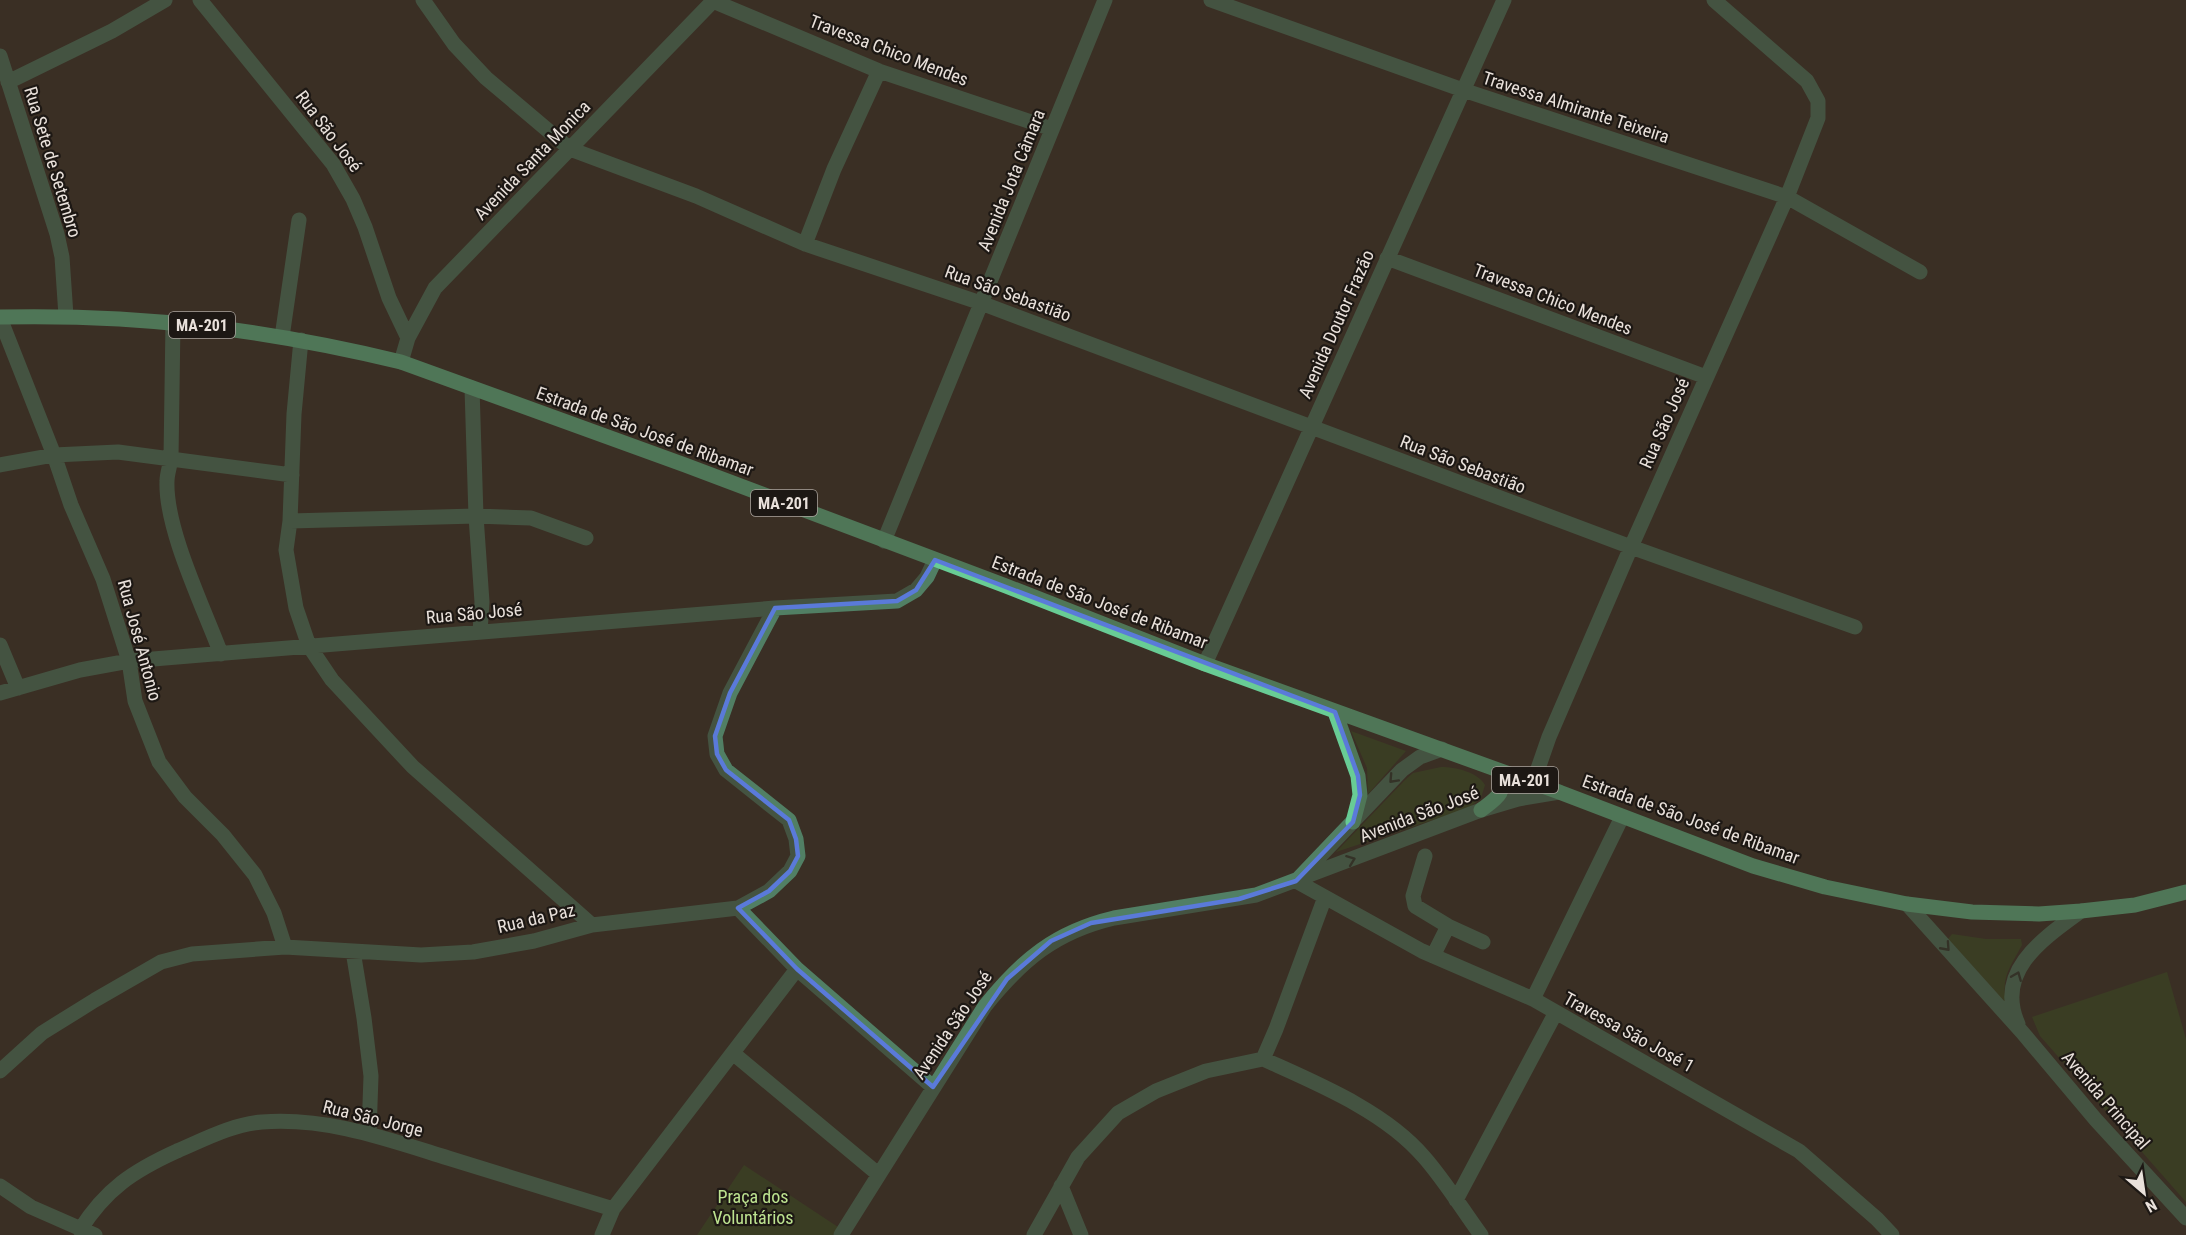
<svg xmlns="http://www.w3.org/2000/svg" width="2186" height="1235" font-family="'Roboto Condensed',sans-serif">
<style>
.green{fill:#3b4e22}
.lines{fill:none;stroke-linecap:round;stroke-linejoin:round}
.minor{stroke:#517f64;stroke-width:15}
.major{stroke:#68cc95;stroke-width:15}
.oneway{stroke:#2d372c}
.marked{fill:none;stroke:#5a7ad9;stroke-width:4.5;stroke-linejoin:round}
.labels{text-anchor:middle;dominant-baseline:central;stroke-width:4.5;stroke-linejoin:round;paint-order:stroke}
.shield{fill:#1d1814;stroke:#aca59f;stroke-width:1.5}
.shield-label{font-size:16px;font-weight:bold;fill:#e9e1db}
.street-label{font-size:18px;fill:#e9e1db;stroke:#1d1814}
.park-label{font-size:18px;fill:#bde390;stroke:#1d1814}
</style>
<rect width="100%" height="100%" fill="#3a2f25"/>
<!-- green -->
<path class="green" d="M1351 731 1406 751 1368 794 1367 768Z
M1441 767C1455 767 1478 772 1485 785L1481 798 1469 808 1336 852 1405 780 1413 773Z
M1952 934 1986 939H2021L2022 945C2010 968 2001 976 2006 1003L1948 939Z
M2167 972 2186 1039V1202L2040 1036 2032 1017Z
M744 1165 838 1227 833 1235H697Z"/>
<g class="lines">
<!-- minor -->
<path class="minor" d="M200 0 333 164 353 199 365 227 389 298 408 338
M423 0 454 44 486 78 570 149 696 196 805 244 981 303 1631 547 1855 627
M1211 0 1463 90 1787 197 1920 272
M713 1 879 71 1052 129
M0 56 57 234 62 257 66 316
M8 82 112 31 165 0
M805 244 834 169 879 71
M1387 258 1706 377
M0 318 54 455 71 505 103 579 129 661 135 701 159 762 185 797 223 835 255 875 274 913 285 947
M173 322 171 458C170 466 167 474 167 481 165 529 204 608 221 654
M282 337 299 220
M301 340 294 414 290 521 286 550 296 608 309 646 332 680 413 767 592 925
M401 362 408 338 435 288 714 0
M472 388 476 516 482 602 480 632
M0 465 54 455 118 452 292 475
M290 521 476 516 531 518 586 538
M884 541 1105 0
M0 645 18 688
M1205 664 1504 0
M0 693 80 670 129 661 775 608 897 601 916 590 927 577 935 560
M1533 783 1549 737 1631 547 1787 197 1818 118V101L1807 81 1714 0
M1425 856 1413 896 1415 906 1448 926 1483 942
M1299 878 1402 770 1420 757 1442 749
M1296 881 1422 951 1533 999 1799 1151 1877 1219 1892 1235
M1907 904 2022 1032 2096 1120 2186 1218
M353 951 364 1018 371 1076 369 1133
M1433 956 1448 926
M797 969 933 1087
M1533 999 1622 817
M2018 1024C1994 971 2044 938 2081 911
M734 1054 878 1174
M1263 1059C1316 1083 1385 1111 1424 1157 1445 1181 1462 1209 1481 1235
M1263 1059 1276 1029 1325 897
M0 1071 42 1033 95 1000 161 962 192 954 285 947 421 955 473 952 534 941 592 925 738 908 769 891 790 871 798 856 796 839 789 820 726 770 717 754 715 736 730 693 775 608
M0 1186 31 1207 95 1235
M1061 1186 1081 1235
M1456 1200 1555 1014
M80 1230C106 1189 133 1171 177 1151 203 1140 233 1124 262 1122 327 1117 387 1139 448 1158 503 1175 558 1192 613 1209
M602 1235 613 1209 797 969 738 908
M841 1235 985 1006C1022 960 1055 932 1114 918L1256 895 1481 810 1518 799 1559 792
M1034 1235 1078 1157 1118 1113 1156 1091 1206 1071 1263 1059"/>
<!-- major -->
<path class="major" d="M0 317C141 314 265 329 401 362L685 465 1006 586 1205 664 1559 792 1753 866 1825 887 1907 904 1972 912 2039 914 2081 911 2135 905 2186 892
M1335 712 1358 776 1360 795 1353 822
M1481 810C1497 798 1507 793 1500 771"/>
</g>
<!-- one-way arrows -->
<defs><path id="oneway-chevron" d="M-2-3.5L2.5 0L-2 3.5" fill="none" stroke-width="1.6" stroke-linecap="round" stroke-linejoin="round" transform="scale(1.5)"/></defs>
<g class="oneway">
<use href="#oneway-chevron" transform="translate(1393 779) rotate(133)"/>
<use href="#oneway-chevron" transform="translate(1351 860) rotate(-21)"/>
<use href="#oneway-chevron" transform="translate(1946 947) rotate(48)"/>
<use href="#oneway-chevron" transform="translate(2017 976) rotate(-68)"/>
</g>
<!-- marked area -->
<path d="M0 0H2186V1235H0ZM935 560 1335 712 1358 776 1360 795 1353 822 1296 881 1239 899 1091 923 1051 941 1007 979 933 1087 797 969 738 908 769 891 790 871 798 856 796 839 789 820 726 770 717 754 715 736 730 693 775 608 897 601 916 590Z" fill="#3a2f25" fill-opacity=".55" fill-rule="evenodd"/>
<path class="marked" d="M935 560 1335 712 1358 776 1360 795 1353 822 1296 881 1239 899 1091 923 1051 941 1007 979 933 1087 797 969 738 908 769 891 790 871 798 856 796 839 789 820 726 770 717 754 715 736 730 693 775 608 897 601 916 590Z"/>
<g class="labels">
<!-- shield labels -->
<g class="shield">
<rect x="169" y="312" width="66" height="26" rx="4.5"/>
<rect x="751" y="490" width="66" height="26" rx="4.5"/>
<rect x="1492" y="767" width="66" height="26" rx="4.5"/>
</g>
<g class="shield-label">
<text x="202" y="325">MA-201</text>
<text x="784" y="503">MA-201</text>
<text x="1525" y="780">MA-201</text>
</g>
<!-- street labels -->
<g class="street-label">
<text transform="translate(889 50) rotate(21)">Travessa Chico Mendes</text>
<text transform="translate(1576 107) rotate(18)">Travessa Almirante Teixeira</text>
<text transform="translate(329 131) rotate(53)">Rua São José</text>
<text transform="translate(532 160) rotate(-46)">Avenida Santa Monica</text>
<text transform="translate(53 162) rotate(73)">Rua Sete de Setembro</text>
<text transform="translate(1011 180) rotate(-68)">Avenida Jota Câmara</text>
<text transform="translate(1008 293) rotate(20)">Rua São Sebastião</text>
<text transform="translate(1553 299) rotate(21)">Travessa Chico Mendes</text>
<text transform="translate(1336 324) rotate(-66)">Avenida Doutor Frazão</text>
<text transform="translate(1664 423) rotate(-66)">Rua São José</text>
<text transform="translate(645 431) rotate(20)">Estrada de São José de Ribamar</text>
<text transform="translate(1463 464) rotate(21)">Rua São Sebastião</text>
<text transform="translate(1100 602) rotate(21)">Estrada de São José de Ribamar</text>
<text transform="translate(474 613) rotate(-5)">Rua São José</text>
<text transform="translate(140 640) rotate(75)">Rua José Antonio</text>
<text transform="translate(1419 814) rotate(-21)">Avenida São José</text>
<text transform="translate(1691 819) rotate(20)">Estrada de São José de Ribamar</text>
<text transform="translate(536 918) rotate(-13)">Rua da Paz</text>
<text transform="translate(952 1025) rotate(-56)">Avenida São José</text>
<text transform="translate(1629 1032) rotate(29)">Travessa São José 1</text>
<text transform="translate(2106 1100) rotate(49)">Avenida Principal</text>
<text transform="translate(373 1118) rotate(14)">Rua São Jorge</text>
</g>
<!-- park labels -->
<g class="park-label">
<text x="753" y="1196">Praça dos<tspan x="753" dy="21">Voluntários</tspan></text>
</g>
</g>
<!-- north arrow -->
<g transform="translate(2144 1193) rotate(151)" stroke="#1d1814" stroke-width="4.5" paint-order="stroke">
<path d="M0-4.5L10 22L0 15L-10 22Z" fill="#e9e1db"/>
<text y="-9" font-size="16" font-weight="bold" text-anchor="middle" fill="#e9e1db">N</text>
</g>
</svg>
